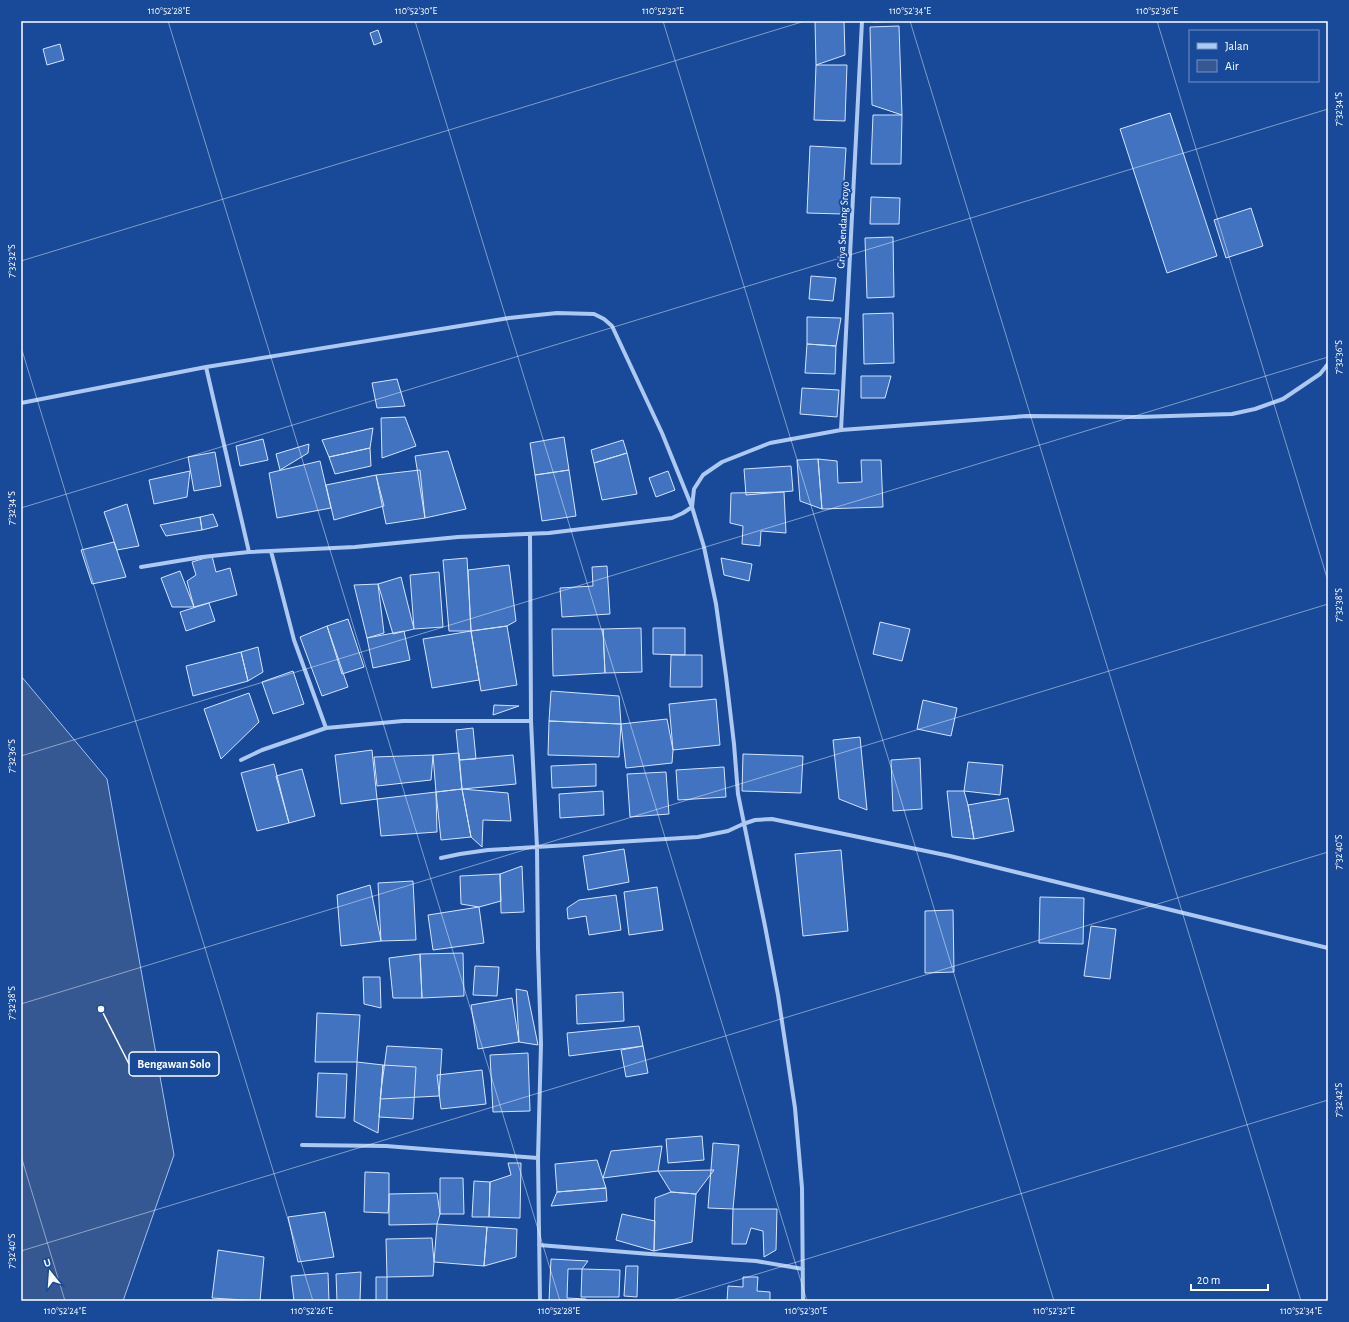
<svg xmlns="http://www.w3.org/2000/svg" width="1349" height="1322" font-family="'Alegreya Sans',sans-serif">
<style>
.water{fill:#355893;stroke:#9fc2f3}
.building{fill:#4173c0;stroke:#d4e4fc}
.lines{fill:none;stroke-linecap:round;stroke-linejoin:round}
.minor{stroke:#adc8f1;stroke-width:4}
.ticks{fill:none;stroke:#fff;stroke-width:1;stroke-opacity:0.45}
.labels{text-anchor:middle;dominant-baseline:central;stroke-width:4;stroke-linejoin:round;paint-order:stroke}
.street-label{font-size:11px;fill:#fff;stroke:#184a99}
.leader{fill:none;stroke:#fff;stroke-width:1.5}
.callout-dot{fill:#fff;stroke:#184a99;stroke-width:1.5}
.callout{fill:#184a99;stroke:#fff;stroke-width:1.5}
.callout-label{font-size:12px;text-anchor:middle;font-weight:bold;fill:#fff}
.neatline{fill:none;stroke:#fff;stroke-width:1.5}
.ticks-label{font-size:10px;text-anchor:middle;fill:#fff}
</style>
<rect width="100%" height="100%" fill="#184a99"/>
<!-- water -->
<path class="water" d="M21 676 107 779 174 1155 123 1301H21Z"/>
<!-- building -->
<path class="building" d="M815 21H844L845 55 816 65Z
M873 21H903L873 22Z
M899 26 902 115 872 105 870 27Z
M378 30 382 42 374 45 370 33Z
M60 44 64 60 47 65 43 49Z
M816 65H847L845 121 814 120Z
M1170 113 1217 256 1167 273 1120 129Z
M873 115H902L901 164H871Z
M810 146 846 148 842 214 807 213Z
M871 197 900 198 899 224H870Z
M1251 208 1263 246 1226 258 1214 220Z
M893 237 894 297 867 298 865 238Z
M811 276 836 278 833 301 809 299Z
M893 313 894 363 864 364 863 314Z
M807 317 841 318 836 346 807 344Z
M807 344 836 346 835 374 805 373Z
M861 376H891L885 398H861Z
M397 379 405 406 377 408 372 383Z
M802 388 839 390 837 417 800 414Z
M405 417 416 446 382 458 381 418Z
M373 428 370 448 329 457 322 440Z
M564 437 569 470 535 475 530 443Z
M263 439 268 460 240 466 236 446Z
M623 440 627 453 594 463 591 450Z
M309 444 308 453 280 470 276 454Z
M370 448 371 466 335 474 329 457Z
M448 451 466 509 425 518 415 456Z
M215 452 221 486 194 491 188 457Z
M627 453 637 494 602 500 594 463Z
M818 459 837 461 838 483 862 482 861 460H881L883 507 822 509Z
M818 459 822 509 800 501 797 460Z
M320 461 331 508 277 518 269 473Z
M791 466 793 491 746 495 744 469Z
M420 470 425 518 386 524 376 475Z
M569 470 576 516 542 521 535 475Z
M190 471 187 497 154 504 149 480Z
M668 471 675 490 656 497 649 478Z
M376 475 384 506 334 520 326 485Z
M784 492 786 533 761 531 760 546 742 544 743 526 730 523 731 493Z
M127 504 139 546 117 550 104 512Z
M213 514 218 526 202 530 200 517Z
M200 517 202 530 166 536 160 525Z
M114 542 126 577 92 584 81 550Z
M212 556 216 572 230 568 237 595 194 607 187 581 196 575 192 562Z
M467 558 471 631H449L443 560Z
M721 558 752 564 749 581 724 575Z
M509 565 516 621 507 626 471 631 468 570Z
M607 566 610 614 562 617 560 588 593 586 592 567Z
M180 571 194 607H172L161 578Z
M439 572 443 627 414 629 410 575Z
M401 577 414 629 393 634 378 584Z
M378 584 384 633 367 638 354 585Z
M209 603 215 621 186 631 180 612Z
M348 619 364 667 342 674 327 626Z
M880 622 910 629 902 661 873 654Z
M327 626 348 687 322 696 300 637Z
M507 626 517 685 481 691 471 631Z
M641 628 642 672 605 673 603 629Z
M653 628H685V655L653 654Z
M552 629H603L605 673 553 676Z
M404 631 410 660 373 668 367 638Z
M471 631 479 680 432 688 423 639Z
M258 647 263 672 248 681 241 652Z
M241 652 248 681 193 696 186 666Z
M671 655H702V687H670Z
M293 671 304 704 273 714 262 682Z
M551 691 619 696 621 724 549 721Z
M249 693 259 722 221 759 204 709Z
M716 699 720 745 673 750 669 704Z
M923 700 957 708 951 736 917 729Z
M494 705 519 706 493 715Z
M667 719 673 750 672 763 626 768 621 724Z
M549 721 621 724 619 757 548 755Z
M473 728 476 759 459 760 456 730Z
M860 737 867 810 839 799 833 740Z
M372 750 377 799 341 804 335 755Z
M459 753 462 789 436 792 433 755Z
M743 754 803 756 801 793 742 791Z
M433 755 431 780 377 786 374 757Z
M513 755 516 784 462 789 459 760Z
M920 758 922 809 893 811 891 760Z
M968 762 1003 765 1000 795 964 791Z
M274 764 289 823 257 831 241 773Z
M596 764V786L552 788 551 766Z
M724 767 726 797 678 800 676 770Z
M302 769 315 816 289 823 276 776Z
M666 772 669 814 630 817 627 774Z
M462 789 508 793 511 821 483 820 482 847 471 837Z
M462 789 471 837 441 840 436 792Z
M603 791 604 815 560 818 559 794Z
M947 791H964L968 805 974 839 952 837Z
M436 792 437 832 381 836 377 799Z
M1008 798 1014 831 974 839 968 805Z
M624 849 629 882 588 890 583 856Z
M841 850 848 931 803 936 795 854Z
M522 866 524 912 501 913 500 874Z
M500 874 501 901 479 907 461 904 460 876Z
M413 881 416 940 381 941 378 883Z
M370 885 381 941 341 946 337 895Z
M657 887 663 930 629 935 624 892Z
M616 895 621 930 589 935 586 916 568 919 567 908 579 900Z
M1040 897 1084 898 1083 944 1039 943Z
M479 907 484 943 433 950 428 915Z
M953 910 954 972 925 973V911Z
M1091 926 1116 929 1110 979 1084 976Z
M463 953 464 996 422 998 420 954Z
M420 954 422 998H393L389 958Z
M475 966 499 967 497 996 473 995Z
M363 977H380L381 1008 364 1004Z
M516 989 527 991 538 1045 519 1042Z
M623 992 624 1021 577 1024 576 995Z
M512 998 519 1042 478 1049 471 1005Z
M317 1013 360 1015 357 1062H315Z
M639 1026 643 1046 569 1056 567 1033Z
M387 1046 442 1049 439 1096 380 1099Z
M643 1046 648 1073 626 1077 621 1050Z
M528 1053 530 1111 493 1112 490 1055Z
M357 1062 383 1065 378 1133 354 1121Z
M383 1065 416 1067 413 1119 379 1117Z
M482 1070 486 1104 441 1109 437 1075Z
M318 1073 347 1074 345 1118 316 1117Z
M702 1136 704 1160 668 1163 666 1139Z
M713 1143 739 1145 733 1209 708 1208Z
M662 1146 658 1171 603 1178 611 1151Z
M597 1160 606 1188 557 1192 555 1164Z
M508 1163H521L520 1218 489 1217 490 1182 511 1175Z
M714 1170 696 1194 671 1192 658 1171Z
M365 1172 389 1173V1203L388 1213 364 1212Z
M440 1178H463L464 1214H440Z
M474 1181 490 1182 489 1217H472Z
M606 1188 607 1201 551 1206 557 1192Z
M671 1192 696 1194 692 1242 654 1251 655 1198Z
M437 1193 440 1214 437 1224 389 1225V1194Z
M733 1209H777L776 1250 764 1257 763 1231 751 1228 746 1244H732Z
M325 1212 334 1257 298 1262 288 1217Z
M622 1214 655 1221 654 1251 616 1240Z
M437 1224 487 1227 484 1266 434 1262Z
M487 1227 517 1229 516 1257 484 1266Z
M432 1238 434 1262 433 1276 387 1277 386 1239Z
M218 1250 264 1257 260 1301 212 1298Z
M551 1259 588 1261 582 1269H568L567 1298 586 1299V1301H549Z
M626 1266H638L637 1297 624 1296Z
M582 1269 620 1270 619 1297H581Z
M361 1272 360 1301H337L336 1274Z
M328 1273 329 1301H294L291 1276Z
M376 1277H387V1301H376Z
M743 1277H758L757 1291 770 1292V1301H727L728 1286 743 1287Z"/>
<g class="lines">
<!-- minor -->
<path class="minor" d="M206 367 249 552
M21 403 206 367 509 318 557 313 594 314 604 319 612 326 662 433 692 507 704 547 716 604 726 676 734 744 738 794 765 926 778 995 795 1108 802 1188 803 1301
M841 430 862 21
M530 534 531 721 537 847 538 949 541 1044 538 1158 540 1301
M271 551 294 640 326 728
M141 567 202 557 249 552 355 547 458 537 549 533 672 518 683 513 692 507 694 489 703 475 722 462 770 443 841 430 1027 416 1139 417 1232 414 1255 409 1283 399 1320 374 1328 364
M241 760 262 750 326 728 403 721H531
M441 858 460 854 488 850 698 837 728 831 743 824 755 820 772 819 950 856 1245 928 1328 948
M302 1145 386 1146 538 1158
M539 1245 650 1254 756 1261 803 1269"/>
</g>
<!-- ticks -->
<path class="ticks" d="M168 21 560 1301M415 21 807 1301M663 21 1054 1301M910 21 1301 1301M1157 21 1328 581M21 261 805 21M21 347 313 1301M21 508 1328 109M21 756 1328 357M21 1004 1328 604M21 1156 65 1301M21 1251 1328 852M669 1301 1328 1100"/>
<g class="labels">
<!-- street labels -->
<g class="street-label">
<text transform="translate(843 225) rotate(-87)">Griya Sendang Sroyo</text>
</g>
</g>
<!-- callouts -->
<path class="leader" d="M101 1009L129 1064"/>
<circle class="callout-dot" cx="101" cy="1009" r="4"/>
<rect class="callout" x="129" y="1052" width="90" height="24" rx="4"/>
<g class="callout-label">
<text x="174" y="1068">Bengawan Solo</text>
</g>
<!-- border -->
<rect width="1349" height="1322" fill="none" stroke="#184a99" stroke-width="44"/>
<!-- legend -->
<rect x="1189" y="30" width="130" height="52" fill="#184a99" stroke="#7492c2"/>
<rect x="1197" y="43" width="20" height="6" fill="#adc8f1" stroke="#7492c2"/>
<text x="1225" y="50" font-size="12" fill="#ffffff">Jalan</text>
<rect x="1197" y="60" width="20" height="12" fill="#355893" stroke="#7492c2"/>
<text x="1225" y="70" font-size="12" fill="#ffffff">Air</text>
<!-- north arrow -->
<g transform="translate(50 1272) rotate(343)" stroke="#184a99" stroke-width="3" paint-order="stroke">
<path d="M0-3L7 15L0 10L-7 15Z" fill="#ffffff"/>
<text y="-6" font-size="11" font-weight="bold" text-anchor="middle" fill="#ffffff">U</text>
</g>
<!-- scale -->
<path d="M1191 1284v6h77v-6" fill="none" stroke="#ffffff" stroke-width="2"/>
<text x="1197" y="1284" font-size="12" fill="#ffffff" stroke="#184a99" stroke-width="3" paint-order="stroke">20 m</text>
<rect x="22" y="22" width="1305" height="1278" class="neatline"/>
<g class="ticks-label">
<text x="169" y="14">110°52'28"E</text>
<text x="416" y="14">110°52'30"E</text>
<text x="663" y="14">110°52'32"E</text>
<text x="910" y="14">110°52'34"E</text>
<text x="1157" y="14">110°52'36"E</text>
<text transform="translate(1338 109) rotate(-90)" y="4">7°32'34"S</text>
<text transform="translate(11 261) rotate(-90)" y="4">7°32'32"S</text>
<text transform="translate(1338 357) rotate(-90)" y="4">7°32'36"S</text>
<text transform="translate(11 508) rotate(-90)" y="4">7°32'34"S</text>
<text transform="translate(1338 605) rotate(-90)" y="4">7°32'38"S</text>
<text transform="translate(11 756) rotate(-90)" y="4">7°32'36"S</text>
<text transform="translate(1338 852) rotate(-90)" y="4">7°32'40"S</text>
<text transform="translate(11 1003) rotate(-90)" y="4">7°32'38"S</text>
<text transform="translate(1338 1100) rotate(-90)" y="4">7°32'42"S</text>
<text transform="translate(11 1251) rotate(-90)" y="4">7°32'40"S</text>
<text x="65" y="1314">110°52'24"E</text>
<text x="312" y="1314">110°52'26"E</text>
<text x="559" y="1314">110°52'28"E</text>
<text x="806" y="1314">110°52'30"E</text>
<text x="1054" y="1314">110°52'32"E</text>
<text x="1301" y="1314">110°52'34"E</text>
</g>
</svg>
